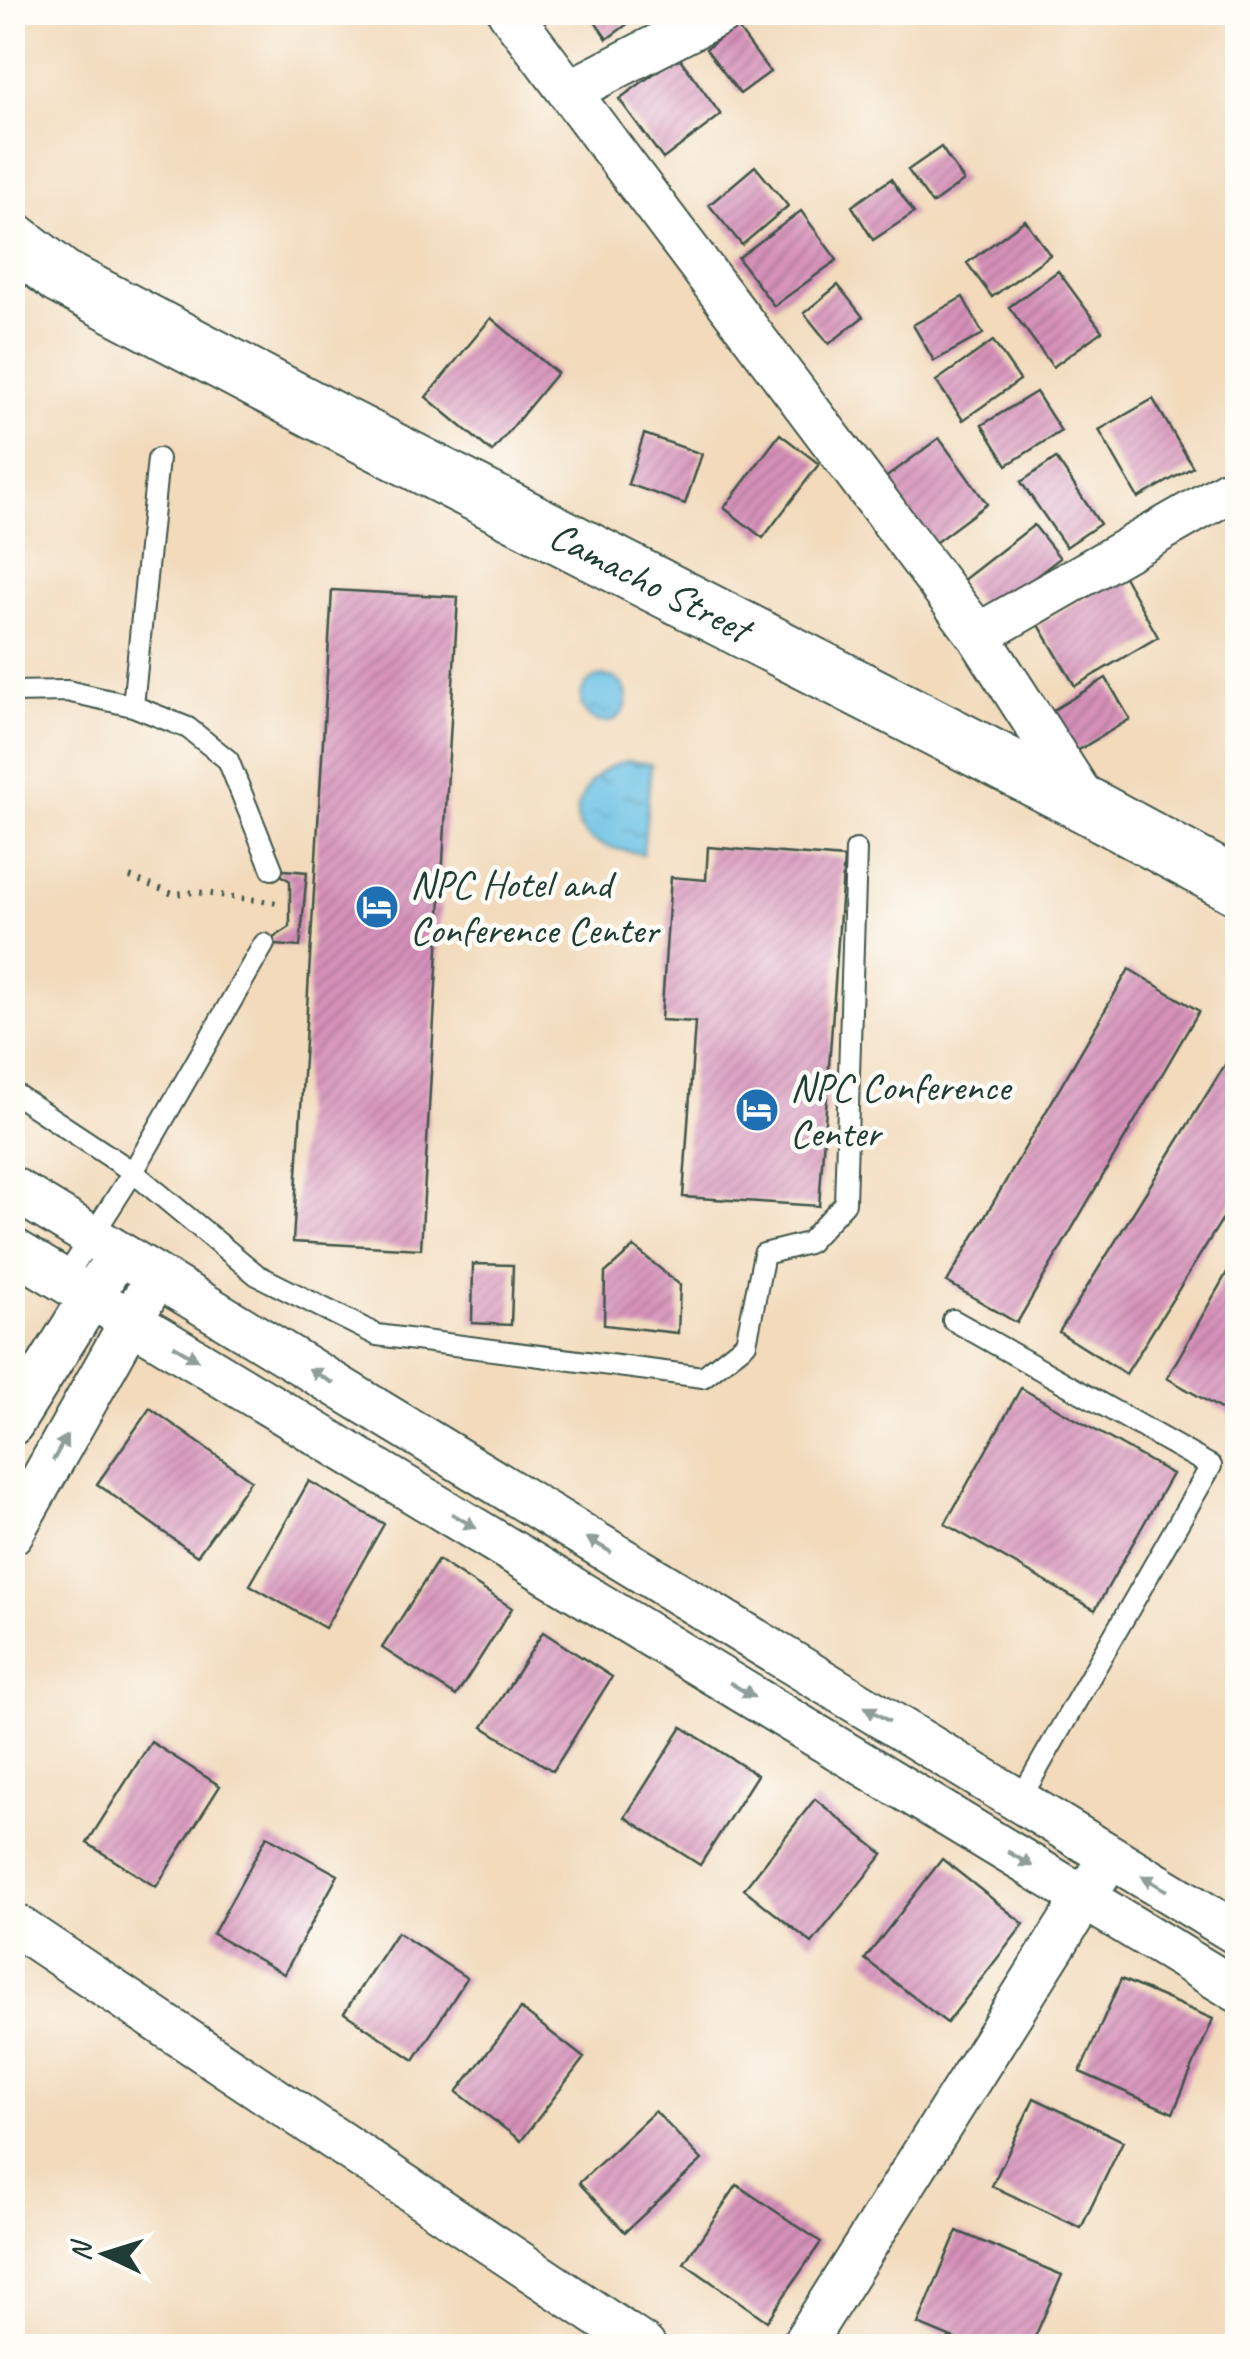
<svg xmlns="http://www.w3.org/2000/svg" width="1250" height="2359" font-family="Caveat,sans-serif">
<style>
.water{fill:url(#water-ripples);stroke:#437e8c;stroke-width:2.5}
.building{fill:url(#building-hatch)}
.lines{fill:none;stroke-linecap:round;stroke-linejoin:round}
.service-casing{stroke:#3f5548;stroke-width:24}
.minor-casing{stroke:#3f5548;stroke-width:46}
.primary-casing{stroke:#3f5548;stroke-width:59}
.path{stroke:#3f5548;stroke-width:6;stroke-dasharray:2.5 8;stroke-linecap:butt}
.service{stroke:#fff;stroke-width:20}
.minor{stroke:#fff;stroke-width:42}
.primary{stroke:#fff;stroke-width:55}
.oneway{fill:#8f9e9a}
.labels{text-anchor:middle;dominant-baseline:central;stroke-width:9;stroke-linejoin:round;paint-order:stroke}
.street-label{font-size:40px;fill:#1f3d34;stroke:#fdfcf7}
.poi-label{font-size:40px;fill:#1f3d34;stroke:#fdfcf7;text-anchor:start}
</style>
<defs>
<pattern id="water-ripples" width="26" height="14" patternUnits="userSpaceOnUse" patternTransform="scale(2.5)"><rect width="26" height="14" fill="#67c0e4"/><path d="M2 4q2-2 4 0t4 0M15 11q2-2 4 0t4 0" fill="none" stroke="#549dba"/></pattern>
<pattern id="building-hatch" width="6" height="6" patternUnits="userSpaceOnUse" patternTransform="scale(2.5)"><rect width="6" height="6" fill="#d791ba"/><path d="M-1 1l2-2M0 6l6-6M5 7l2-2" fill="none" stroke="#ae7898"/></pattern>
</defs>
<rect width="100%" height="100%" fill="#fdfcf7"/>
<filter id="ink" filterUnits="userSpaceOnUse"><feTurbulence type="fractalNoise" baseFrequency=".01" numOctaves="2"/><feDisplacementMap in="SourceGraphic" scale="20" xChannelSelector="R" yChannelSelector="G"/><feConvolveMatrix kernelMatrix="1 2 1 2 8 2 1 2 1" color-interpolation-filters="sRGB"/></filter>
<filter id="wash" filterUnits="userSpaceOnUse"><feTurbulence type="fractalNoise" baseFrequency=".0048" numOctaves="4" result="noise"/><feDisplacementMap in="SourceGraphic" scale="40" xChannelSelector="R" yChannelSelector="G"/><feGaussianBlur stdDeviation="2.25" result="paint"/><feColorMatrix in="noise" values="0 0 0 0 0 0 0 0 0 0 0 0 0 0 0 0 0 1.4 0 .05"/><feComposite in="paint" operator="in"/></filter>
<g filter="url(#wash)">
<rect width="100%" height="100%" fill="#f2dabb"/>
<!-- water -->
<path class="water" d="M581 699a23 23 0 1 1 46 0a23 23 0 1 1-46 0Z
M628 761 651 764 643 854C624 850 596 848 583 832 567 812 588 781 605 769 611 765 621 763 628 761Z"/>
<g id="blocks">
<!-- building -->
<path class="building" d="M588 12H644L607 39Z
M736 26 770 72 740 94 706 49Z
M678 56 721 115 663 159 619 99Z
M941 147 964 181 932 204 908 170Z
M755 166 788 206 742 245 709 205Z
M891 179 914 213 873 240 852 206Z
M801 211 837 260 774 306 738 258Z
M1025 220 1050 255 992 297 967 263Z
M1058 271 1102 331 1053 367 1009 307Z
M838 285 863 317 829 344 804 313Z
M963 297 983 334 934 361 913 325Z
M491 318 557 373 492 452 426 397Z
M993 341 1020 380 963 420 936 381Z
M1036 392 1061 431 1007 465 982 425Z
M1153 399 1193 467 1138 498 1099 430Z
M644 434 702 454 685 504 628 484Z
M780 434 819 464 763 538 724 508Z
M939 438 987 504 932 545 884 479Z
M1056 458 1100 524 1066 547 1021 482Z
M1034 525 1060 558 988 614 962 581Z
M1123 575 1158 637 1075 686 1039 625Z
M332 590 458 597 421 1249 293 1242Z
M1106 678 1130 719 1077 751 1052 711Z
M708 847 844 858 819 1206 683 1197 695 1022 661 1020 671 877 706 880Z
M272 869 307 872 300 947 264 944 290 927V881Z
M1129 969 1199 1011 1017 1323 947 1282Z
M1238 1044V1194L1126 1374 1059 1332Z
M634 1247 680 1285 678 1333 604 1325 605 1273Z
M1238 1253V1419L1167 1378Z
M473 1264 513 1265 511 1325 472 1323Z
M1021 1388 1172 1474 1095 1610 945 1524Z
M150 1408 251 1480 197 1556 97 1484Z
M309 1481 384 1524 325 1628 250 1585Z
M438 1560 512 1608 456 1696 382 1648Z
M543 1632 612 1677 553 1771 483 1727Z
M682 1727 757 1775 700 1865 625 1817Z
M151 1742 220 1786 156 1887 87 1843Z
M815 1799 883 1854 812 1943 744 1889Z
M267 1836 338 1875 284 1974 213 1934Z
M942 1859 1024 1924 947 2023 865 1959Z
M397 1932 467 1978 414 2060 344 2013Z
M1121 1979 1213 2019 1173 2113 1080 2072Z
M521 2009 584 2058 521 2141 457 2092Z
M1034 2098 1123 2141 1081 2228 992 2186Z
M655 2111 702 2160 625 2232 579 2183Z
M737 2185 821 2242 767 2321 684 2263Z
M957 2231 1062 2275 1031 2346H971L918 2324Z"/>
</g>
</g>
<g filter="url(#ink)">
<use href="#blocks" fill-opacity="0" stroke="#3f5548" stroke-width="2.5"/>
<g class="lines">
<defs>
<path id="service" d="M12 692 67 691 133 706 188 728 228 760 272 869
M133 706 158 459
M12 1092 133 1172 257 1275 377 1335 703 1377 746 1343 764 1254 808 1243 845 1203 856 850
M64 1280 133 1172 264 944
M953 1320 1211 1466 1019 1801"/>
<path id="minor" d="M509 12 978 635 1088 806
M570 91 723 12
M978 635 1238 486
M12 1188 1238 1934
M12 1249 1238 1991
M12 1424 105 1275
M12 1533 144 1298
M12 1923 644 2346
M802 2346 1100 1873"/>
<g id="primary">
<path id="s1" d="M12 239 61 277 329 418 1088 806 1238 887"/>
</g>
</defs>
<!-- service casing -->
<use href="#service" class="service-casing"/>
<!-- minor casing -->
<use href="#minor" class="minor-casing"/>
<!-- primary casing -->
<use href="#primary" class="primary-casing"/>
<!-- path -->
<path class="path" d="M130 877 173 894 197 892 278 903"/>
<!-- service -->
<use href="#service" class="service"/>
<!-- minor -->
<use href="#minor" class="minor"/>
<!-- primary -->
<use href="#primary" class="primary"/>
</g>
<!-- one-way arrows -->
<defs><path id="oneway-solid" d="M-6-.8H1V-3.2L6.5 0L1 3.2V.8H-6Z" transform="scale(2.5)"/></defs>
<g class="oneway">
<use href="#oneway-solid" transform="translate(186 1353) rotate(31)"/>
<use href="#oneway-solid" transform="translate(321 1376) rotate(-149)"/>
<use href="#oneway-solid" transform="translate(60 1448) rotate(-61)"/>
<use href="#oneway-solid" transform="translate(464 1521) rotate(31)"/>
<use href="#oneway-solid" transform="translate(599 1545) rotate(-149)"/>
<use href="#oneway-solid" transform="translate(742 1690) rotate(31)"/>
<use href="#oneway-solid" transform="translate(877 1714) rotate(-149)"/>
<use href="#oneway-solid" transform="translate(1020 1859) rotate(31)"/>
<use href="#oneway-solid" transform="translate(1154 1883) rotate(-149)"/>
</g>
</g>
<!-- icons -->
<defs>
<symbol id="hotel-disc" viewBox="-11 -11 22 22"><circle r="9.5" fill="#1f6fb2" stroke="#fdfcf7"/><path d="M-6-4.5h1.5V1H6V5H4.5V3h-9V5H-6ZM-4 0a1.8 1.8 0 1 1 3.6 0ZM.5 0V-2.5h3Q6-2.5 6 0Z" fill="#fff"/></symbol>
</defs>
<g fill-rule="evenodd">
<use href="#hotel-disc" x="352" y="882" width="50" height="50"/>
<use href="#hotel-disc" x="732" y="1085" width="50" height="50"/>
</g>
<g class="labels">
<!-- street labels -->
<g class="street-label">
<text stroke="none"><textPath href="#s1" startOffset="725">Camacho Street</textPath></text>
</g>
<!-- poi labels -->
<g class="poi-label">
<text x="410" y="884">NPC Hotel and<tspan x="410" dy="46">Conference Center</tspan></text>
<text x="790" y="1087">NPC Conference<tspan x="790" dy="46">Center</tspan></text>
</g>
</g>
<!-- margin -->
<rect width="1250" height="2359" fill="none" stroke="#fdfcf7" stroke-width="50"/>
<!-- north arrow -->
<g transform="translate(105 2254) rotate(274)" stroke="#fdfcf7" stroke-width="8" paint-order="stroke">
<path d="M0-8L18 38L0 25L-18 38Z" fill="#1f3d34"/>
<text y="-15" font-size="28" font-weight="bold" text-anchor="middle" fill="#1f3d34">N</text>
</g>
</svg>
